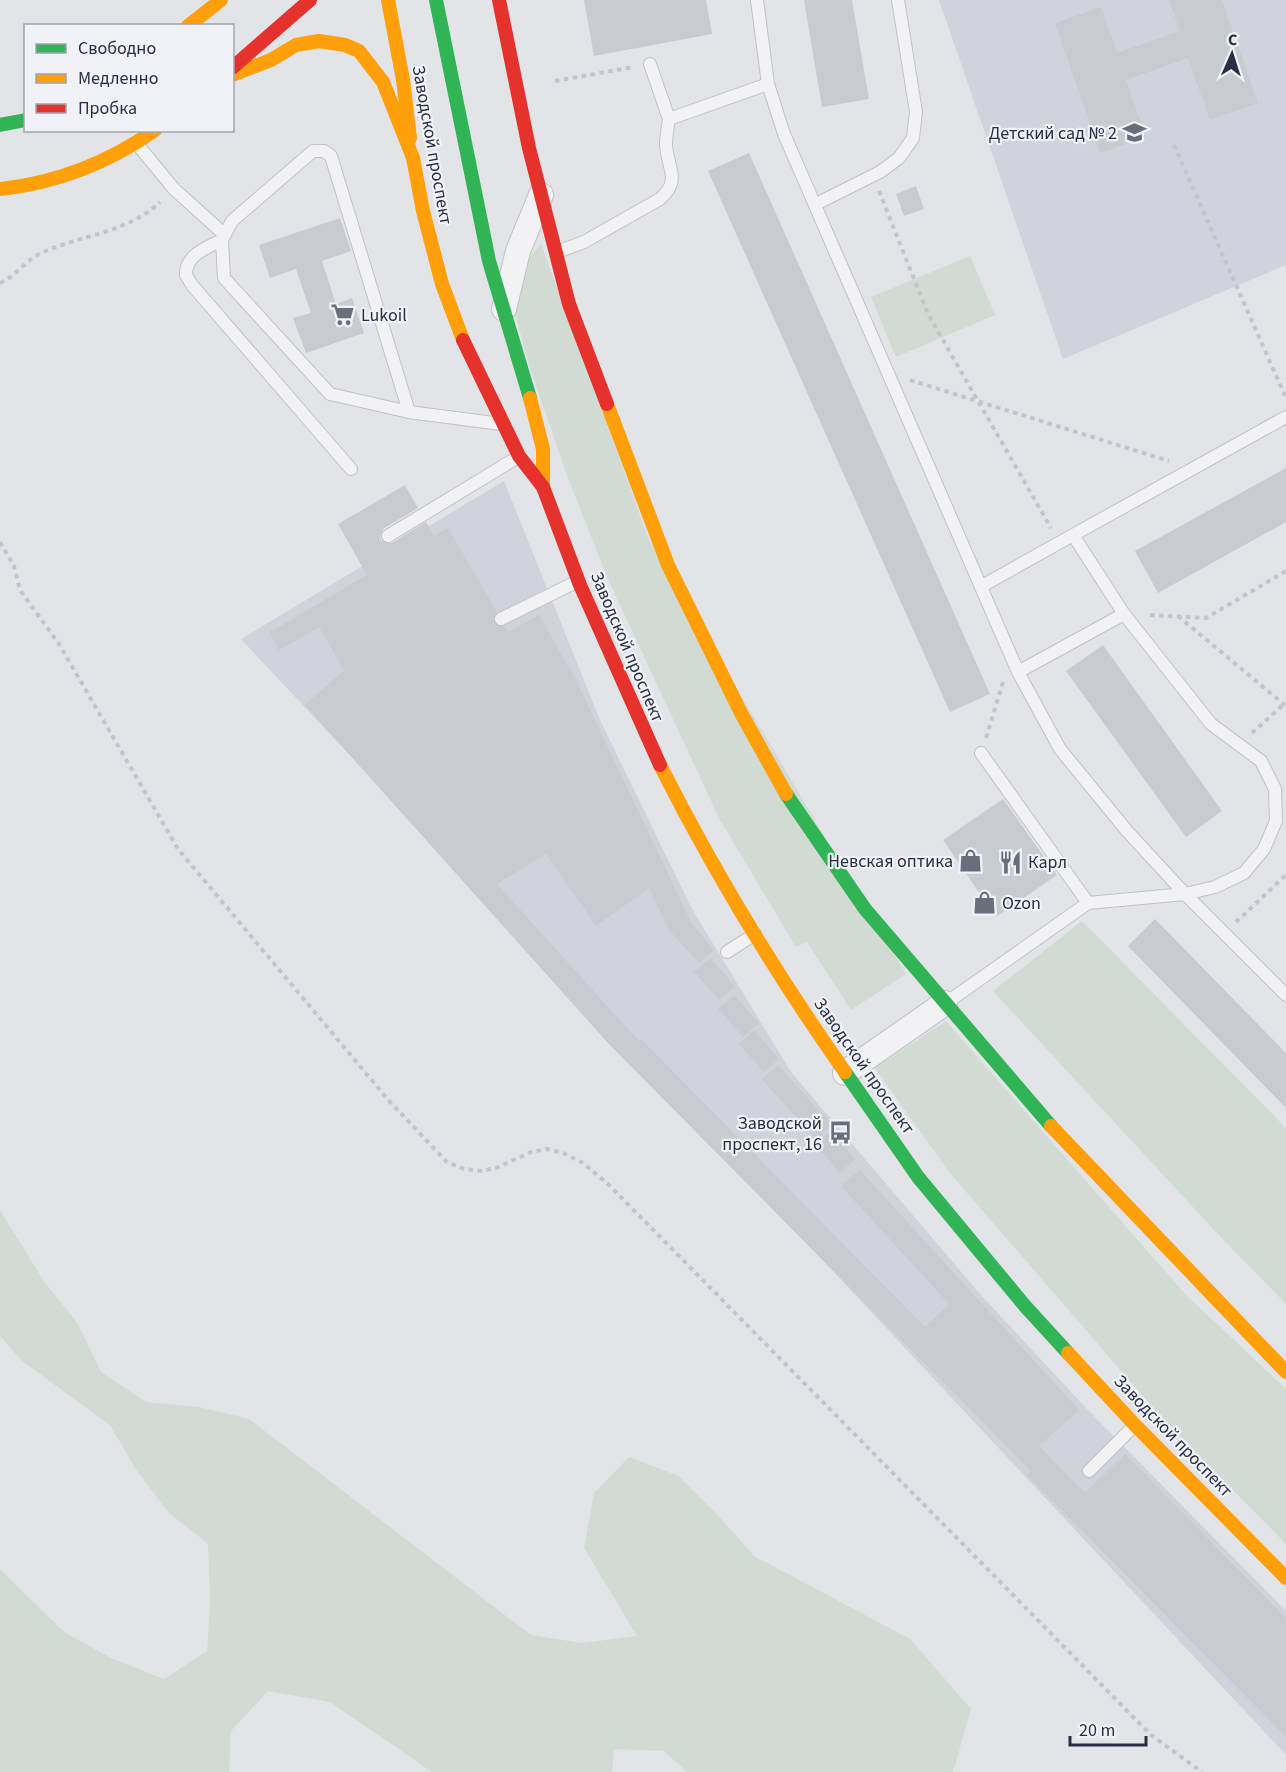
<svg xmlns="http://www.w3.org/2000/svg" width="1286" height="1772" font-family="'Source Sans 3',sans-serif">
<style>
.built{fill:#d0d3db}
.green{fill:#d2dbd3}
.building{fill:#c8cbcf}
.lines{fill:none;stroke-linecap:round;stroke-linejoin:round}
.lane-casing{stroke:#c0c2c6;stroke-width:14}
.street-casing{stroke:#c0c2c6;stroke-width:26}
.path{stroke:#c4c5cb;stroke-width:4;stroke-dasharray:4.5 4.5;stroke-linecap:butt}
.lane{stroke:#f2f2f4;stroke-width:12}
.street{stroke:#f2f2f4;stroke-width:24}
.fast{stroke:#30b455;stroke-width:14}
.slow{stroke:#ff9f0a;stroke-width:14}
.jam{stroke:#e5322d;stroke-width:14}
.labels{text-anchor:middle;dominant-baseline:central;stroke-width:4.5;stroke-linejoin:round;paint-order:stroke}
.poi-label{font-size:18px;fill:#282f42;stroke:#f0f2f7;text-anchor:end}
.street-label{font-size:18px;fill:#282f42;stroke:#f0f2f7}
</style>
<rect width="100%" height="100%" fill="#e2e4e8"/>
<!-- built -->
<path class="built" d="M939 0H1286V265L1063 359Z
M504 481 600 720 692 909 791 1072 980 1294 1086 1408 1286 1611V1755L241 639Z"/>
<!-- green -->
<path class="green" d="M541 244 649 540 906 974 851 1010 807 942 796 947 720 820 607 577 568 478 530 368 512 303 524 264Z
M970 256 995 315 896 357 871 297Z
M1082 921 1286 1128V1304L1216 1232 993 991Z
M946 1021 1186 1295 1286 1389V1544L1162 1418 949 1172 875 1068Z
M0 1210 43 1280 78 1324 101 1372 146 1402 199 1407 249 1419 531 1635 582 1643 637 1636 584 1548 594 1493 629 1457 679 1476 716 1513 754 1556 910 1639 971 1709 953 1772H687L664 1751 614 1749 612 1772H432L330 1702 268 1691 231 1731 229 1772H0V1569L64 1632 111 1658 164 1679 207 1651 210 1602 208 1544 168 1512 137 1471 110 1425 22 1361 0 1336Z"/>
<!-- building -->
<path class="building" d="M584 0H706L712 34 594 56Z
M804 0H852L869 99 822 107Z
M1169 0H1222L1258 103 1210 120 1188 58 1126 80 1146 137 1100 153 1055 23 1101 7 1117 53 1180 31Z
M749 153 990 694 950 712 708 171Z
M916 186 924 209 904 216 896 194Z
M340 218 351 251 322 261 336 304 352 298 364 333 306 353 293 318 311 313 296 269 270 278 259 245Z
M1286 468V522L1158 593 1135 551Z
M405 485 418 508 383 529 380 536 381 541 392 543 426 522 434 536 448 528 497 612 493 619 496 625 505 626 508 632 539 615 575 678 692 924 714 950 699 963 669 930 649 888 596 926 546 854 497 884 639 1041 641 1039 925 1327 949 1304 841 1186 860 1170 1079 1410 1039 1446 1085 1493 1125 1454 1286 1618V1737L1027 1475 1031 1471 608 1043 305 705 344 670 319 627 279 650 269 633 367 575 338 524Z
M1103 645 1222 811 1186 837 1066 671Z
M1003 799 1057 875 996 917 943 840Z
M1155 919 1286 1053V1108L1128 946Z
M710 958 735 986 719 1000 694 972Z
M734 995 759 1023 743 1037 718 1009Z
M754 1030 779 1059 764 1072 739 1044Z
M778 1065 832 1125 816 1140 762 1079Z
M830 1131 855 1159 840 1173 815 1145Z"/>
<g class="lines">
<defs>
<path id="lane" d="M757 0 768 84 784 134 1018 672 1060 749 1127 831 1185 894 1215 887 1244 873 1264 849 1276 821 1275 789 1261 761 1211 724 1124 614 1073 535 982 586
M650 64 669 119
M137 144 174 189 225 235
M816 204 880 172 899 158 913 138 916 112 898 0
M222 240C208 247 185 255 186 275L192 285 351 469
M557 252 584 242 660 199C682 180 667 168 666 144 666 136 668 127 669 119L768 84
M409 412 331 156 324 151H313L232 221 222 240 224 278 330 394 409 412 501 424
M1073 535 1286 417
M388 536 518 457
M501 619 578 581
M1018 672 1124 614
M981 753 1088 903
M727 952 755 934
M946 1003 1088 903 1185 894 1286 995
M1089 1471 1134 1426"/>
<path id="street" d="M504 309 518 251 541 195
M845 1073 945 1003"/>
</defs>
<!-- lane casing -->
<use href="#lane" class="lane-casing"/>
<!-- street casing -->
<use href="#street" class="street-casing"/>
<!-- path -->
<path class="path" d="M555 81 634 67
M1174 145 1286 398
M879 191 928 314 1051 528
M0 283C15 277 26 260 41 253 80 235 128 233 160 202
M910 380 1169 461
M0 542 14 566 20 590 59 644 178 849 390 1102 447 1162 464 1169 481 1171 496 1168 531 1152 547 1149 563 1153 583 1163 609 1185 1151 1735 1202 1772
M1150 615 1206 618 1286 571
M1178 616 1286 706
M1252 733 1284 704
M986 738 1003 682
M1236 922 1286 875"/>
<!-- lane -->
<use href="#lane" class="lane"/>
<!-- street -->
<use href="#street" class="street"/>
<!-- fast -->
<path class="fast" d="M436 0 489 261 530 398
M0 125 26 120
M786 794 865 909 1051 1126
M845 1072 918 1177 1025 1306 1068 1353"/>
<!-- slow -->
<path class="slow" d="M388 0 403 80 410 138
M188 26 221 0
M232 75 271 60 296 45 319 41 345 45 359 51 383 82 413 158 423 211 442 284 463 340
M0 189C57 183 108 163 155 130
M530 398 543 449V487
M607 404 668 565 741 713 786 794
M660 765C714 872 776 974 845 1072
M1051 1126 1286 1372
M1068 1353 1135 1425 1286 1578"/>
<!-- jam -->
<path class="jam" d="M499 0 529 148 569 304 607 404
M232 68 310 0
M463 340 519 456 543 487 580 585 660 765"/>
</g>
<!-- icons -->
<defs>
<symbol id="school-bare" viewBox="-9 -9 18 18"><path d="M0-5L7-2L0 1L-7-2ZM-4 1L0 2.5L4 1V4Q0 6-4 4Z" fill="#696e7c" stroke="#f0f2f7" stroke-width="2.5" paint-order="stroke"/></symbol>
<symbol id="supermarket-bare" viewBox="-9 -9 18 18"><path d="M-6-5.5h2.5l.6 2H6L4.5 2H-2.5L-4.4-4H-6ZM-1.5 3.2a1.3 1.3 0 1 0 .1 0ZM3 3.2a1.3 1.3 0 1 0 .1 0Z" fill="#696e7c" stroke="#f0f2f7" stroke-width="2.5" paint-order="stroke"/></symbol>
<symbol id="shop-bare" viewBox="-9 -9 18 18"><path d="M-5-2.5h2.3a2.7 3.5 0 0 1 5.4 0H5L5.5 6h-11ZM-1.5-2.5h3a1.5 2.3 0 0 0-3 0Z" fill="#696e7c" stroke="#f0f2f7" stroke-width="2.5" paint-order="stroke"/></symbol>
<symbol id="restaurant-bare" viewBox="-9 -9 18 18"><path d="M-5-6h1v4h1v-4h1v4h1v-4h1v5L-1.5 .5V6h-2V.5L-5-1ZM5-6V6H3V1.5H1.5Q1.5-4 5-6Z" fill="#696e7c" stroke="#f0f2f7" stroke-width="2.5" paint-order="stroke"/></symbol>
<symbol id="bus-bare" viewBox="-9 -9 18 18"><path d="M-5-6H5V4H4V6H2V4H-2V6H-4V4H-5ZM-3.5-4V0h7V-4ZM-3.5 1.2v1.5H-2V1.2ZM2 1.2v1.5H3.5V1.2Z" fill="#696e7c" stroke="#f0f2f7" stroke-width="2.5" paint-order="stroke"/></symbol>
</defs>
<g fill-rule="evenodd">
<use href="#school-bare" x="1118" y="116" width="33" height="33"/>
<use href="#supermarket-bare" x="326" y="298" width="33" height="33"/>
<use href="#shop-bare" x="954" y="844" width="33" height="33"/>
<use href="#restaurant-bare" x="994" y="846" width="33" height="33"/>
<use href="#shop-bare" x="968" y="886" width="33" height="33"/>
<use href="#bus-bare" x="824" y="1116" width="33" height="33"/>
</g>
<g class="labels">
<!-- poi labels -->
<g class="poi-label">
<text x="1117" y="133">Детский сад № 2</text>
<text x="361" y="315" text-anchor="start">Lukoil</text>
<text x="953" y="861">Невская оптика</text>
<text x="1028" y="862" text-anchor="start">Карл</text>
<text x="1002" y="903" text-anchor="start">Ozon</text>
<text x="822" y="1123">Заводской<tspan x="822" dy="21">проспект, 16</tspan></text>
</g>
<!-- street labels -->
<g class="street-label">
<text transform="translate(432 145) rotate(80)">Заводской проспект</text>
<text transform="translate(627 647) rotate(67)">Заводской проспект</text>
<text transform="translate(864 1066) rotate(55)">Заводской проспект</text>
<text transform="translate(1173 1436) rotate(46)">Заводской проспект</text>
</g>
</g>
<!-- legend -->
<rect x="24" y="24" width="210" height="108" fill="#f0f2f7" stroke="#a0a4af" stroke-width="1.5"/>
<rect x="36" y="44" width="30" height="9" fill="#30b455" stroke="#a0a4af" stroke-width="1.5"/>
<text x="78" y="54" font-size="18" fill="#282f42">Свободно</text>
<rect x="36" y="74" width="30" height="9" fill="#ff9f0a" stroke="#a0a4af" stroke-width="1.5"/>
<text x="78" y="84" font-size="18" fill="#282f42">Медленно</text>
<rect x="36" y="104" width="30" height="9" fill="#e5322d" stroke="#a0a4af" stroke-width="1.5"/>
<text x="78" y="114" font-size="18" fill="#282f42">Пробка</text>
<!-- north arrow -->
<g transform="translate(1232 54) rotate(3)" stroke="#f0f2f7" stroke-width="4.5" paint-order="stroke">
<path d="M0-4.5L10 22L0 15L-10 22Z" fill="#282f42"/>
<text y="-9" font-size="16" font-weight="bold" text-anchor="middle" fill="#282f42">С</text>
</g>
<!-- scale -->
<path d="M1070 1736v9h76v-9" fill="none" stroke="#282f42" stroke-width="3"/>
<text x="1079" y="1736" font-size="18" fill="#282f42" stroke="#f0f2f7" stroke-width="4.5" paint-order="stroke">20 m</text>
</svg>
